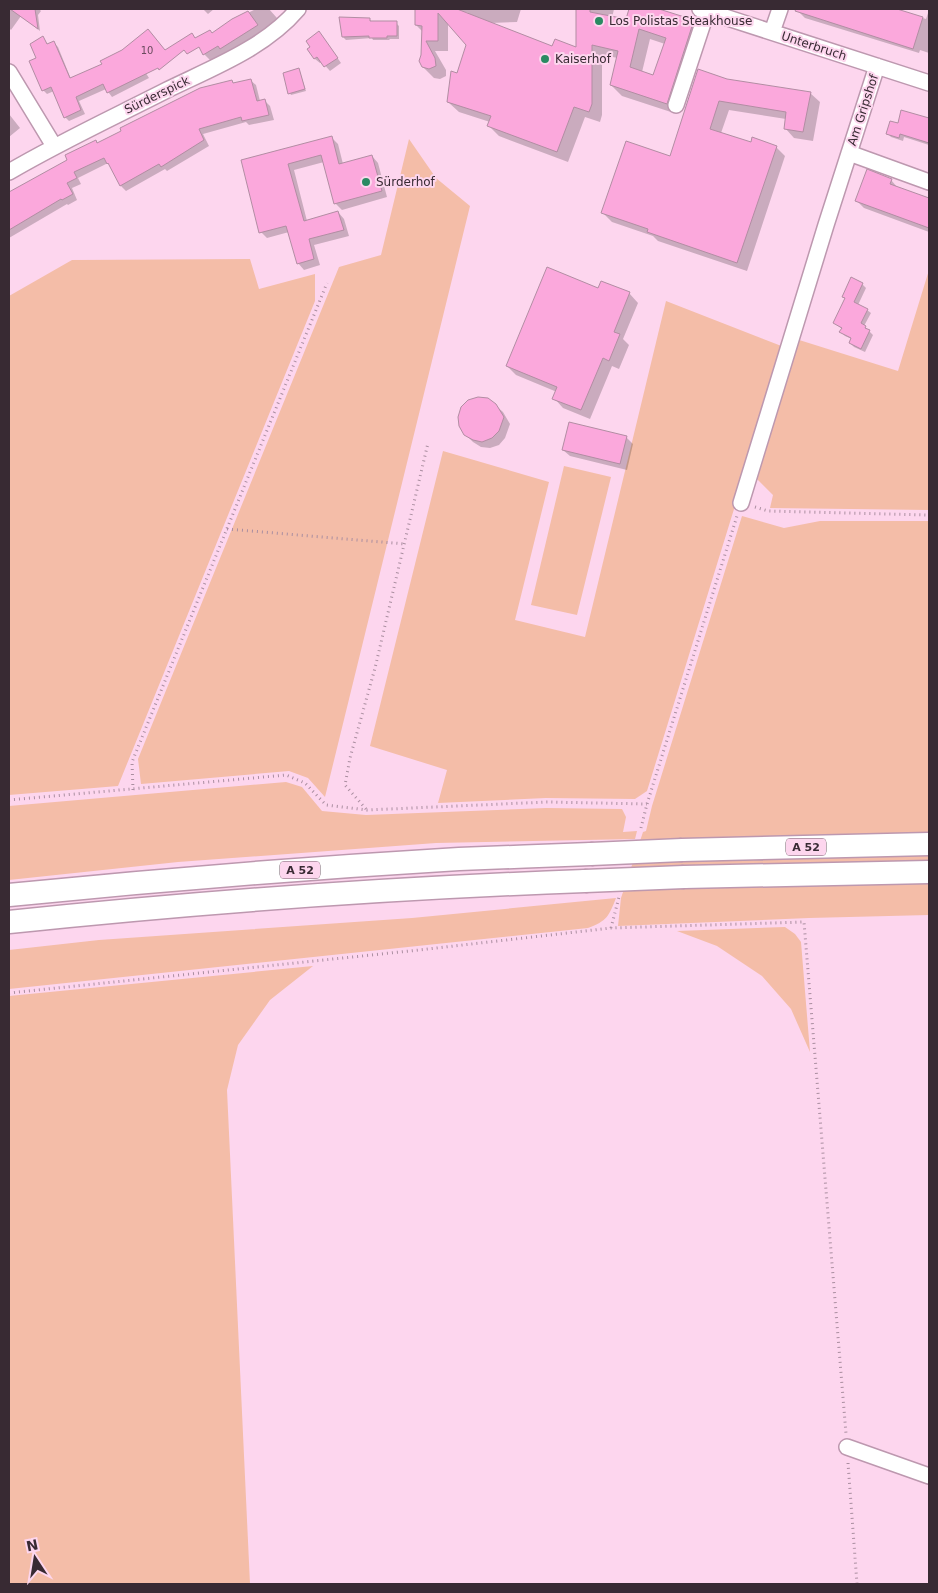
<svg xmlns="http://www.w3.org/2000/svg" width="938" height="1593" font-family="'DejaVu Sans',sans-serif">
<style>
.green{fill:#f4bda8}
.shadow{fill:#0003;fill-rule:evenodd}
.building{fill:#fba8dc;stroke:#b28da3;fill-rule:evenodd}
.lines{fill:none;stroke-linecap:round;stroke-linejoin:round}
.minor-casing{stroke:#bd98af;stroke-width:18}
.highway-casing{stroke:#bd98af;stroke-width:25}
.path{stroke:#aa8ea0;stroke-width:3;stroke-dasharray:1 4;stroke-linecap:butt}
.minor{stroke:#fff;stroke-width:15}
.highway{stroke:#fff;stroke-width:22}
.highway-bridge-casing{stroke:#bd98af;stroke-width:25;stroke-linecap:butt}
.highway-bridge{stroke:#fff;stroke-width:22}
.poi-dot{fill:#2a8a62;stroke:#fdd6ee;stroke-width:2}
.labels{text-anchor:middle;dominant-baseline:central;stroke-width:4;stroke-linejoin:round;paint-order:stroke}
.number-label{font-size:10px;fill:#694a5d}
.shield{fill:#fdd6ee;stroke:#735e6b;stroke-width:1}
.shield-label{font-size:11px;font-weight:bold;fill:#382a33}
.poi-label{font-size:12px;fill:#382a33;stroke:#fdd6ee;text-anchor:start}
.street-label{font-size:12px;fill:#382a33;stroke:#fdd6ee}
</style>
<rect width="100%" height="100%" fill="#fdd6ee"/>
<!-- green -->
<path class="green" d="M409 139 436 178 470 206 325 797 308 778 289 771 141 784 138 759 339 267 381 255Z
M250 259 259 289 315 274V301L118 786 9 795V296L72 260Z
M929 270V510L770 508 773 495 754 476 796 339 898 371Z
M666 301 784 347 647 791 635 799 546 798 438 803 447 770 370 746 443 451 549 482 515 620 585 637Z
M564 466 611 477 577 615 531 605Z
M742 516 784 528 820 521H929V915L809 918 618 926 621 898 643 832 646 831 652 806Z
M286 782 302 787 322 811 366 815 546 808 622 809 626 817 623 832 637 831 635 839 436 843 178 862 9 880V806Z
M616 898C609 916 607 921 588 928L9 989V950L99 940 412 918Z
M785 927 795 934 801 942 810 1052 791 1009 762 976 717 946 677 931Z
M313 966 270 1000 238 1045 227 1090 250 1584H9V996Z"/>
<!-- shadow -->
<path class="shadow" d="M9 9H39L41 11 38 15 40 31 21 16 11 30 9 28Z
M203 9H214L208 14Z
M256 9H269L284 26 216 66 204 54 213 34 233 20Z
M416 9H521L517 22 490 23 553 47 578 49 577 9H614L612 18 627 21 630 9H655L693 21 704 32 677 114 622 96 611 85 618 58 602 55V115L600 122 585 117 568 162 499 136 489 126 490 122 459 112 448 102 467 45 448 22V51H435L446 70V76L440 79 434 78 423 67V32L416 25ZM460 12H468L461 16ZM650 39 665 44 654 76 642 72Z
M800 9H895L926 19 928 13H929V53L920 50 919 53 805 18 799 12Z
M369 19 373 23H396L399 26V39H390L389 40H373L372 38 346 40 343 37Z
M43 37 48 45 54 43 58 47 71 79 140 64 149 78 112 97 106 89 79 101 85 114 69 121 65 117 54 91 47 94 43 90 38 58Z
M323 37 341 63 330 71 322 62 320 63 315 59 308 49Z
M298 70 300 72 306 91 291 95 290 93Z
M250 80 256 85 260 101 264 100 270 106 274 120 249 125 246 122 203 134 209 146 167 171 165 169 126 191 121 186 112 167 108 163 78 178 81 184 72 188 77 200 68 205 67 204 9 238V207L10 206 9 204V194L69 160 95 141 98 144 232 82 234 84Z
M727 80 810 93 820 102 813 141 794 138 785 128 786 119 729 110 721 133 751 144 776 147 785 156 747 271 658 241 653 236 612 222 603 213 670 158Z
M9 114 20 128 9 137Z
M929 116V145L904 137 903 141 891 137 887 133 898 125 928 119Z
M331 137 338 144 343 164 372 156 378 163 387 197 342 210 335 203 324 162 294 170 307 221 338 212 344 219 349 236 314 245 320 265 304 270 298 263 289 232 267 238 261 232 242 161Z
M891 180 898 188 929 199V232L864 208 857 201Z
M862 284 866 288 858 305 867 310 871 313 864 326 873 335 865 352 854 347 850 343 852 339 845 336 841 332 842 329 835 323 846 299 843 297Z
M599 290 629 293 638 303 623 339 629 345 619 369 612 366 590 419 563 408 554 398 557 392 516 375 507 366Z
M495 405 503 412 510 424 505 438 499 445 490 448 481 447 473 442 465 434Z
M626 437 633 444 627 470 570 456 563 450Z"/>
<!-- building -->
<path class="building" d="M10 9H35L38 29Z
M415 9H457L552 46 555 39 576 47V9H590V12L626 19 629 9H659L694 20 667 104 610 85 618 51 592 45V104L589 112 574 107 557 152 487 126 491 116 447 102 451 71 457 73 466 45 438 13V41H426L435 58 436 66 429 69 422 67 419 61 421 55 422 26 415 25ZM639 29 666 38 653 75 630 67Z
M796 9H897L923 17 913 49 795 11Z
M248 11 258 25 220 49 218 46 203 55 199 47 187 54 184 50 159 70 158 68 107 93 103 84 76 97 81 110 64 118 51 87 42 91 29 61 36 58 30 44 43 36 47 44 54 41 70 78 102 64 100 61 122 50 148 29 165 50 192 33 195 38 210 30 212 33 232 19Z
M339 17 370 18V21H397V36H387V38H369V36L342 37Z
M319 31 338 58 324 67 317 57 314 59 307 49 310 47 306 41Z
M299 68 305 89 288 94 283 73Z
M698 69 727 79 811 92 803 132 784 129 786 112 719 101 710 129 751 142 752 137 777 146 737 263 647 232 648 229 601 213 626 141 670 156Z
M251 79 257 101 265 99 269 115 242 121 241 117 199 129 204 140 161 167 159 164 120 186 108 163 107 164 104 158 74 172 77 178 67 183 73 194 62 200 61 199 9 230V192L67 160 65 155 96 140 97 143 121 131 120 128 200 88 232 80 233 83Z
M901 110 929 118V143L900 134 899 138 886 134 890 121 898 123Z
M332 136 339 164 372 155 382 191 334 204 321 155 288 164 304 221 338 211 344 230 309 239 314 259 297 264 286 226 259 233 241 160Z
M867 169 892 179 890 184 929 198V228L855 201Z
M547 267 598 288 601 281 630 292 614 332 620 334 609 361 603 358 581 410 552 399 557 387 506 366Z
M851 277 863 283 854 302 868 309 861 323 866 326 865 328 870 330 861 349 849 343 851 338 839 332 842 328 833 323 845 298 842 297Z
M478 397 488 398 496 404 504 417 499 431 492 438 482 442 473 440 464 435 459 426 458 417 461 407 468 400Z
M569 422 627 436 620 464 562 450Z"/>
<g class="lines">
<defs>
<path id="minor" d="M700 9 929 83
M772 32 780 9
M9 72 54 146
M676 105 707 11
M849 153 929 182
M9 172C60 142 114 117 167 90 212 68 265 48 298 9
M741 503 826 225 877 66
M847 1447 929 1476"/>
<path id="highway" d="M682 850 929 844
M684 877 929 872
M9 895C158 880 308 868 459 859 503 857 547 856 591 854
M9 922C200 902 392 888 585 881"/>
</defs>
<!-- minor casing -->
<use href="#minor" class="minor-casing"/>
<!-- highway casing -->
<use href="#highway" class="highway-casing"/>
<!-- path -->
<path class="path" d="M755 507 768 511 929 515
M227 529 405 544
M133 790 132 762 327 283
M9 800 286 775 305 783 326 805 367 810 547 802 647 804
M366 809 345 785 350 758 375 668 428 443
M641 828 647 804 737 516
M611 928 619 897
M9 993 419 950 611 928 804 922 846 1434
M848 1463 857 1584"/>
<!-- minor -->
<use href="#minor" class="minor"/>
<!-- highway -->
<use href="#highway" class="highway"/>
<defs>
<path id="highway-bridge" d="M591 854 682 850
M585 881 684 877"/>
</defs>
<!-- highway-bridge casing -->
<use href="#highway-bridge" class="highway-bridge-casing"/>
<!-- highway-bridge -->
<use href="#highway-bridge" class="highway-bridge"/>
</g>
<!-- markers -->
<g class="poi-dot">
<circle cx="599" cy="21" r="5"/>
<circle cx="545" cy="59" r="5"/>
<circle cx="366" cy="182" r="5"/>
</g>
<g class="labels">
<!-- number labels -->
<g class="number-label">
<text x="147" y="50">10</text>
</g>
<!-- shield labels -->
<g class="shield">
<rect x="786" y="838.5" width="40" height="17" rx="4"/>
<rect x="280" y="861.5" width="40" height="17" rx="4"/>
</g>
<g class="shield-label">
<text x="806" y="847">A 52</text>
<text x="300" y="870">A 52</text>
</g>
<!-- poi labels -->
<g class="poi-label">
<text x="609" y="21">Los Polistas Steakhouse</text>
<text x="555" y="59">Kaiserhof</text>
<text x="376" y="182">Sürderhof</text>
</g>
<!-- street labels -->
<g class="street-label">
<text transform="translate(814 46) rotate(18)">Unterbruch</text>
<text transform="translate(157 95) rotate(-26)">Sürderspick</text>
<text transform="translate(863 110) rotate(-72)">Am Gripshof</text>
</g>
</g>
<!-- border -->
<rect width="938" height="1593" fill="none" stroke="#382a33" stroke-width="20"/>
<!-- north arrow -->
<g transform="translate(35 1558) rotate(348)" stroke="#fdd6ee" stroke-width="4" paint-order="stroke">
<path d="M0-4L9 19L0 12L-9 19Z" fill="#382a33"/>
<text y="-8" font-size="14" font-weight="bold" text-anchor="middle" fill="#382a33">N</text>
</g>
</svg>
